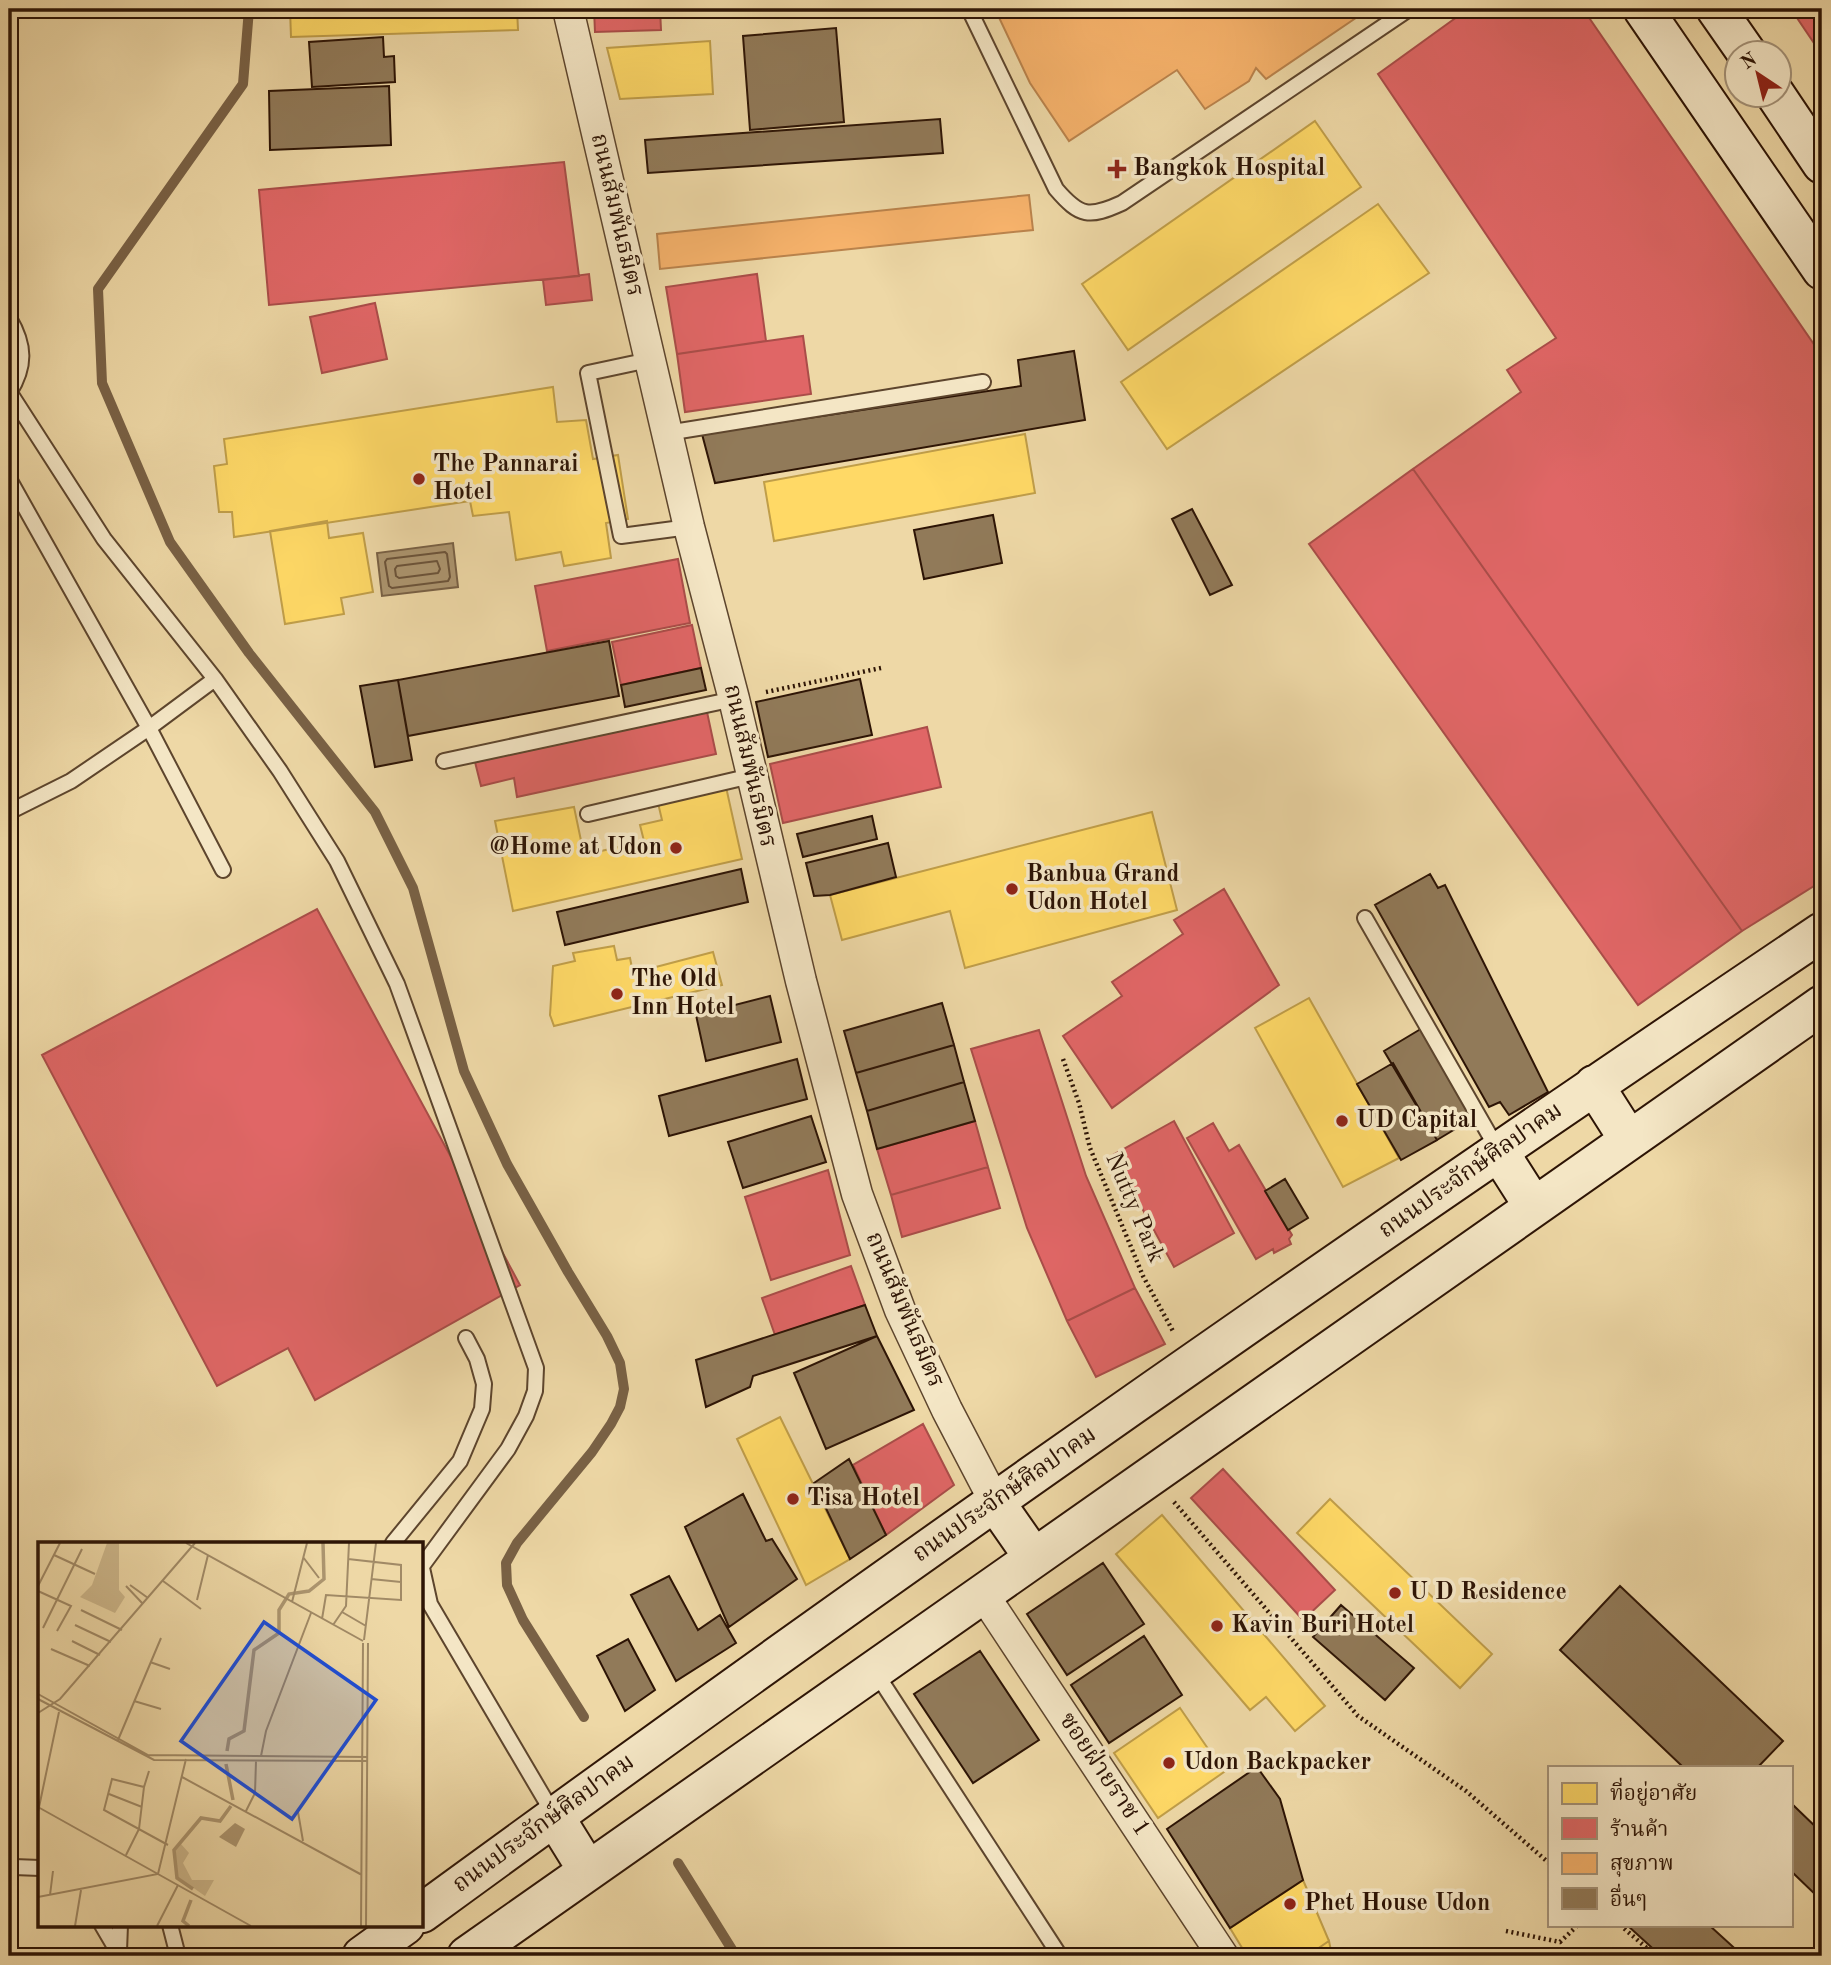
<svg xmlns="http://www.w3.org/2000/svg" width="1831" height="1965" font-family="'Old Standard TT','Noto Serif Thai',serif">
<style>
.water{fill:#ac956f;stroke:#796145;stroke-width:2}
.homes{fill:#ffd966;stroke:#c09e49;stroke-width:2}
.shops{fill:#e06666;stroke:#aa4d49;stroke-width:2}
.health{fill:#f6b26b;stroke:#ba834c;stroke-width:2}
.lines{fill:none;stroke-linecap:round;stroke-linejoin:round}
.shore{stroke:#6c543a;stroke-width:2}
.stream{stroke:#796145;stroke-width:10}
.building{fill:#917a59;stroke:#2d1405;stroke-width:2}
.lane-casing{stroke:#5d452d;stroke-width:18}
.street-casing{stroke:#5d452d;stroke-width:33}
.secondary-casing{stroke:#2d1405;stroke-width:42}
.path{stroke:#2d1405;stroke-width:4.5;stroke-dasharray:2 3.5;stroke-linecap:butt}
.lane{stroke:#f4e6c5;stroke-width:14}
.street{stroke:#f4e6c5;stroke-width:30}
.secondary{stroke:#f4e6c5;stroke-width:38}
.poi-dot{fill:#8f2418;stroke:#f4e6c5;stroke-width:2.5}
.labels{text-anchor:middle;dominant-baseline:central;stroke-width:7;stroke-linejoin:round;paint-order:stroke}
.poi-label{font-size:24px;font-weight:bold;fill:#2d1405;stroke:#f4e6c5;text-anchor:start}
.street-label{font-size:24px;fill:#2d1405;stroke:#f4e6c5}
.inset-river{fill:none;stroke:#ac956f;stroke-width:3.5}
.inset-road{fill:none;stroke:#a18a66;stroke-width:2}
.view{fill:#1d4ed8;fill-opacity:0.15;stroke:#1d4ed8;stroke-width:3.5}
.inset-edge{fill:none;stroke:#2d1405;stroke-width:3.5}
</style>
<rect width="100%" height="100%" fill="#eed8a6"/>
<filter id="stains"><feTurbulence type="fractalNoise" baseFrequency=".00286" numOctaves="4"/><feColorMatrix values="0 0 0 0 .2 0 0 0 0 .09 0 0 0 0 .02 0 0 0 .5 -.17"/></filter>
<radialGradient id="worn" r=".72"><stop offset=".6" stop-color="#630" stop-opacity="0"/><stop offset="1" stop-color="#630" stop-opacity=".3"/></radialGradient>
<!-- water -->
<path class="water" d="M453 543 458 587 382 596 377 553Z"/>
<!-- homes -->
<path class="homes" d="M290 9H517L518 30 291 37Z
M710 41 713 94 620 99 607 48Z
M1315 121 1361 187 1128 350 1082 284Z
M1378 204 1429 273 1167 449 1121 382Z
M553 387 557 422 586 420 593 459 618 455 628 519 606 523 611 558 564 566 561 552 516 560 509 512 473 516 470 501 234 537 232 512H219L214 466 227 464 224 439Z
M1025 434 1035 493 774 541 764 482Z
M327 521 329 538 363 533 373 592 341 598 344 614 285 624 270 531Z
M726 787 742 859 513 911 495 821 574 807 584 855 644 841 640 825 662 820 658 803Z
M1152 812 1177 910 965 968 950 911 842 940 830 895Z
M614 946 617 960 630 958 633 973 713 952 722 985 554 1026 550 1015 553 966 575 961 573 953Z
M1309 998 1399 1158 1343 1187 1255 1028Z
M780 1417 850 1559 806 1585 737 1439Z
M1330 1499 1492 1654 1460 1688 1297 1533Z
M1162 1515 1325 1706 1295 1731 1266 1697 1250 1710 1116 1554Z
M1180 1708 1224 1772 1158 1818 1114 1753Z
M1303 1880 1329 1941 1307 1956H1247L1230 1928Z
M1329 1941 1332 1956H1307Z"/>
<!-- shops -->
<path class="shops" d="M594 9H660L661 30 595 32Z
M1468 9H1583L1822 356V881L1742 931 1413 469 1521 392 1507 370 1556 338 1378 74Z
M1791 9H1822V55Z
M564 162 579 276 269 305 259 190Z
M589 274 592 300 546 305 543 280Z
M757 274 766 341 677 354 666 287Z
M375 303 387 359 322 373 310 317Z
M803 336 811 394 685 412 677 354Z
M1413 469 1742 931 1638 1005 1309 544Z
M678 559 690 623 547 651 535 586Z
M692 625 701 668 621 685 612 642Z
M707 712 716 754 517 797 514 778 481 786 475 762Z
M927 727 941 787 783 823 770 764Z
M1224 889 1279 985 1112 1108 1063 1036 1122 996 1112 982 1183 934 1174 920Z
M317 909 520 1285 315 1400 288 1348 217 1386 42 1055Z
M1039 1030 1086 1176 1135 1288 1067 1321 1027 1228 971 1049Z
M975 1121 988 1167 891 1195 877 1149Z
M1174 1121 1234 1233 1174 1267 1113 1155Z
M1213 1123 1229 1151 1239 1145 1292 1235 1289 1239 1291 1244 1274 1253 1273 1249 1256 1259 1187 1138Z
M988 1167 1000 1208 902 1237 891 1195Z
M828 1170 850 1255 771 1280 745 1197Z
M851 1266 865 1305 775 1335 762 1298Z
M1135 1288 1165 1344 1096 1377 1067 1321Z
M923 1424 954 1485 886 1535 853 1465Z
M1223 1469 1335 1590 1303 1620 1191 1498Z"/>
<!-- health -->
<path class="health" d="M995 9H1369L1266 79 1256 68 1249 81 1205 109 1177 70 1069 141 1030 83Z
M1029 195 1033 230 660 269 657 234Z"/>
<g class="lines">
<!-- shore -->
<path class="shore" d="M445 552 447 554 450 577 448 581 392 588 389 586 385 562 387 559Z
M437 561 440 569 438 573 399 578 396 576 395 569 397 566Z"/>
<!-- stream -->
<path class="stream" d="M249 9 243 84 98 289 102 383 170 542 249 653 375 812 413 888 464 1071 507 1164 568 1272 607 1336 620 1363 624 1389 620 1407 611 1424 592 1452 517 1543 506 1563 507 1585 523 1620 584 1717
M678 1863 736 1956"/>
</g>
<!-- building -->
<path class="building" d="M836 28 844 122 750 130 743 36Z
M383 37 384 57 394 56 395 82 312 87 309 42Z
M389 86 391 145 270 150 269 91Z
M940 119 943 153 648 173 645 140Z
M1074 351 1085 420 715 483 702 434 1021 386 1018 360Z
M1192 509 1232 585 1210 595 1172 519Z
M993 515 1002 563 924 579 914 530Z
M609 641 619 696 408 736 398 680Z
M701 668 706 690 625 707 621 685Z
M860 679 872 735 768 757 756 702Z
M398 680 412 760 375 767 360 686Z
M872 816 877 839 803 857 797 834Z
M888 843 896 877 830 895 814 896 806 863Z
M741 869 748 902 565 945 557 912Z
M1430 874 1438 888 1445 885 1548 1092 1509 1115 1500 1102 1489 1107 1375 905Z
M770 996 781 1042 706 1061 696 1015Z
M942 1003 954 1045 856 1073 844 1031Z
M1424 1027 1477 1116 1437 1140 1384 1051Z
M954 1045 964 1082 867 1111 856 1073Z
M797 1059 807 1099 669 1136 659 1096Z
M1393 1063 1437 1140 1401 1160 1357 1084Z
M964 1082 975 1121 877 1149 867 1111Z
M811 1116 826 1162 743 1188 728 1142Z
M1285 1179 1308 1218 1288 1230 1265 1191Z
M865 1305 877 1336 753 1376 750 1387 706 1407 696 1360Z
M877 1336 914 1410 826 1449 794 1373Z
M849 1459 886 1535 850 1559 814 1483Z
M743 1494 766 1541 772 1539 797 1579 729 1627 685 1527Z
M1103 1563 1144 1624 1067 1675 1027 1614Z
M669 1576 698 1630 720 1615 736 1643 676 1681 631 1595Z
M1620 1586 1783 1741 1758 1767H1683L1560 1650Z
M1341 1605 1414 1668 1385 1700 1313 1637Z
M1144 1636 1182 1695 1109 1743 1071 1685Z
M628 1639 655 1690 625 1711 597 1656Z
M980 1651 1039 1740 973 1783 914 1694Z
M1257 1767 1280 1799 1303 1880 1230 1928 1167 1829Z
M1791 1803 1822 1833V1901L1791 1871Z
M1627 1925H1709L1742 1955 1661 1956Z"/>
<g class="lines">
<defs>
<path id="lane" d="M969 9 1056 189C1080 217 1089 218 1122 203L1409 9
M9 318C25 345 26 366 9 393
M649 360 588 373 621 536 689 527
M10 393 104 539 215 679 280 771 337 861 397 984 536 1368 535 1391 526 1416 508 1449 422 1566
M667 433 983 382
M9 479 149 728 223 870
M444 761 734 699
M9 812 71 781 149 728 215 679
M588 814 751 776
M1365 918 1498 1150
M393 1543 460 1461 482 1409 484 1384 477 1359 466 1338
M422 1568 430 1604 554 1815
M876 1673 1060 1956
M9 1870 14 1867 40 1868
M102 1925 119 1954
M170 1925 178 1956
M119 1951 120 1925"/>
<path id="street" d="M568 9 689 527 734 699 801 981 857 1194 900 1310 947 1410 995 1502
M983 1594 1223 1956"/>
<path id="secondary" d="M1643 9 1822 270
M1716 9 1746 52
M1775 94 1822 164
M1594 1085 1629 1140
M1499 1152 1534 1207
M995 1502 1034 1558
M554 1816 588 1871
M422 1913C882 1577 1349 1250 1822 932
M362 1956 405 1925
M467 1956 1822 1005"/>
</defs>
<!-- lane casing -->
<use href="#lane" class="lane-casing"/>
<!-- street casing -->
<use href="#street" class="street-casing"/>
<!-- secondary casing -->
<use href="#secondary" class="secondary-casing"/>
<!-- path -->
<path class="path" d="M766 692 881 668
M1063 1059 1079 1103 1090 1148 1143 1276 1174 1333
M1174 1502 1358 1716 1466 1791 1549 1863
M1620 1925 1656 1956
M1506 1931 1560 1942 1578 1925"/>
<!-- lane -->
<use href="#lane" class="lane"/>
<!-- street -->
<use href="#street" class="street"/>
<!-- secondary -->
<use href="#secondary" class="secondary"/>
</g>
<!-- markers -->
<g class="poi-dot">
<path d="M1113.5 158.5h7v7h7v7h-7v7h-7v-7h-7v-7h7z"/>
<circle cx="419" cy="479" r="7"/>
<circle cx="676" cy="848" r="7"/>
<circle cx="1012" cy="889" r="7"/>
<circle cx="617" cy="994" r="7"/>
<circle cx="1342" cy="1121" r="7"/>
<circle cx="793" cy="1499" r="7"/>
<circle cx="1395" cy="1593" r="7"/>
<circle cx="1217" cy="1626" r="7"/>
<circle cx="1169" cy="1763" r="7"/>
<circle cx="1290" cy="1904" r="7"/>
</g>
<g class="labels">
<!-- poi labels -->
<g class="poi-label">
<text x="1133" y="169">Bangkok Hospital</text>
<text x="433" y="465">The Pannarai<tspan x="433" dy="28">Hotel</tspan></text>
<text x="662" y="848" text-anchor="end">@Home at Udon</text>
<text x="1026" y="875">Banbua Grand<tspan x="1026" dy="28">Udon Hotel</tspan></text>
<text x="631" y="980">The Old<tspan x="631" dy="28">Inn Hotel</tspan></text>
<text x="1356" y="1121">UD Capital</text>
<text x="807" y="1499">Tisa Hotel</text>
<text x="1409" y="1593">U D Residence</text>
<text x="1231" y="1626">Kavin Buri Hotel</text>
<text x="1183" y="1763">Udon Backpacker</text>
<text x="1304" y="1904">Phet House Udon</text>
</g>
<!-- street labels -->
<g class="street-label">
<text transform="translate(616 215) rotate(77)">ถนนสัมพันธมิตร</text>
<text transform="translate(749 766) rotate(77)">ถนนสัมพันธมิตร</text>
<text transform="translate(1471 1171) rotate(-35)">ถนนประจักษ์ศิลปาคม</text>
<text transform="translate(1134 1208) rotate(67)">Nutty Park</text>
<text transform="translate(904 1310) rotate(67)">ถนนสัมพันธมิตร</text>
<text transform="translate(1005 1495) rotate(-35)">ถนนประจักษ์ศิลปาคม</text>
<text transform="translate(1104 1775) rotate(56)">ซอยฝ่ายราช 1</text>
<text transform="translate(544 1824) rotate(-36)">ถนนประจักษ์ศิลปาคม</text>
</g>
</g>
<!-- overview -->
<g transform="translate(38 1542)">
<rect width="385" height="385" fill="#eed8a6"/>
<path d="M69 1H81V48L87 55 77 71 42 55 54 43ZM143 302 151 311 145 321 154 338H176L167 354 140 335 137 309Z" fill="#cdb78b"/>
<path d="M197 281 207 287 198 305 181 295Z" fill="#ac956f"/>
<path class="inset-river" d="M189 209 191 197 206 189 216 108 241 91V68L251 52 271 49 286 37 285 1M188 222 195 258M155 347 139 336 136 308 163 276 182 279 193 264M151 384 145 379 153 358"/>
<path class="inset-road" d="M148 1 325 99M16 13 57 32M265 15 281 36M333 37 363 40M125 39 163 67M92 43 110 56M0 44 22 1M88 44 105 62M0 49 33 64 19 89M159 58 170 13M254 60 269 1M43 68 84 88M304 70 328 84M284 77 288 53 363 58V23L310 17M37 83 73 100M295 83 308 64 311 1M5 86 44 7M326 98 338 1M34 99 62 113M13 107 52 124M112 120 132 127M0 152 110 213 330 215M0 157 116 218 330 219M96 159 123 167M0 171 22 157 157 1M80 198 123 96M223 214 228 189 273 71M111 229 106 245 74 237 66 268 130 303M144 235 324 333M71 252 104 265M0 265 213 384M208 269 217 251 218 219M0 270 21 170M260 270 265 299M88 313 101 287 106 245M12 353 15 329M0 355 120 332 148 217M37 384 43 348M119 384 140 343M323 384 325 101M328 384 330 101"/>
<path class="view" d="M226 80 338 158 254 277 143 199Z"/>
<rect width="385" height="385" class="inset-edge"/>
</g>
<!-- margin -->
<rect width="1831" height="1965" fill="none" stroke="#eed8a6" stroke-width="35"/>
<rect x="10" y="10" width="1810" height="1944" fill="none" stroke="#2d1405" stroke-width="3.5"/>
<rect x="18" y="18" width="1796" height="1930" fill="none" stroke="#2d1405" stroke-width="2"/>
<!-- legend -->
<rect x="1548" y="1766" width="245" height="161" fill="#f4e6c5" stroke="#a49278" stroke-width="2"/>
<rect x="1562" y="1783" width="35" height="21" fill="#ffd966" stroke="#a49278" stroke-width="2"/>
<text x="1610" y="1800" font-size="21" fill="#2d1405">ที่อยู่อาศัย</text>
<rect x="1562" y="1818" width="35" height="21" fill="#e06666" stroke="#a49278" stroke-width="2"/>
<text x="1610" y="1836" font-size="21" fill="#2d1405">ร้านค้า</text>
<rect x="1562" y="1853" width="35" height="21" fill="#f6b26b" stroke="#a49278" stroke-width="2"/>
<text x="1610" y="1870" font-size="21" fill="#2d1405">สุขภาพ</text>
<rect x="1562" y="1888" width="35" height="21" fill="#917a59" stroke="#a49278" stroke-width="2"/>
<text x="1610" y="1906" font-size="21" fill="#2d1405">อื่นๆ</text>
<!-- north arrow -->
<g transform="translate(1758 74) rotate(325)"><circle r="33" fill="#f4e6c5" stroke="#a49278" stroke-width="2"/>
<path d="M0-5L12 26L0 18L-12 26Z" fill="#8f2418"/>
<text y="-10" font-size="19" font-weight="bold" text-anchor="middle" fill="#2d1405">N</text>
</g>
<rect width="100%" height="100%" filter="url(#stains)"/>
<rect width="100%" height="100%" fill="url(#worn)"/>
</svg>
